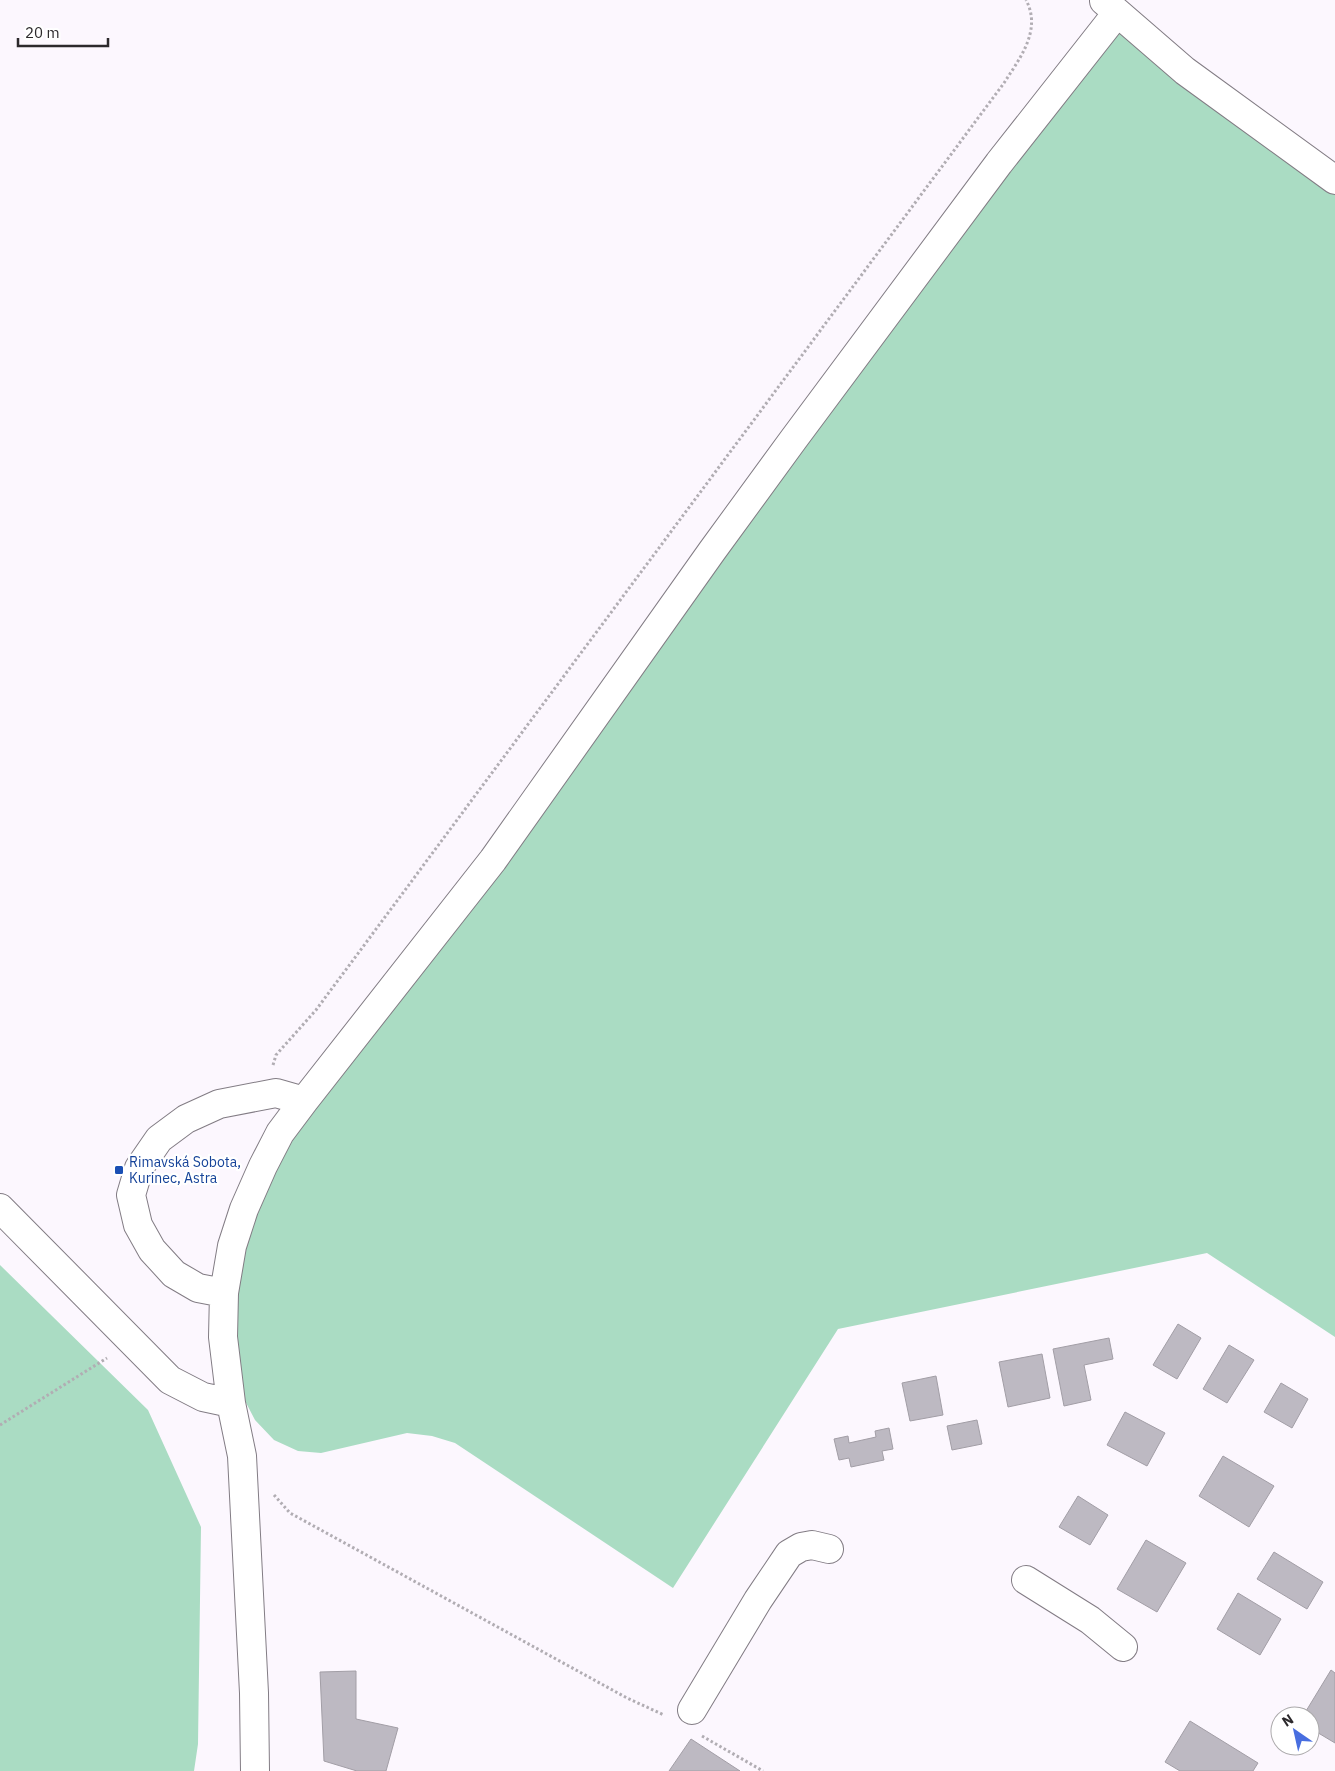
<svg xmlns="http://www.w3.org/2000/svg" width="1335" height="1771" font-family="'IBM Plex Sans',sans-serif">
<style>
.green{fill:#aadcc3}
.building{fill:#bdb9c2;stroke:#a29ea6}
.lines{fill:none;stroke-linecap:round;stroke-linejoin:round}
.minor-casing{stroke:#827c84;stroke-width:30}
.path{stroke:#b1adb3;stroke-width:3;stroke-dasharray:2.5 2.5;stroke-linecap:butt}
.minor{stroke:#fff;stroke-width:28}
.transit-dot{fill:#1a4fb4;stroke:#fff;stroke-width:2}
.labels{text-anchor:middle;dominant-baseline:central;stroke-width:4.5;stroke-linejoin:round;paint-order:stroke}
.transit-label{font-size:14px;fill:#164399;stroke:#fff;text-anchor:start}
</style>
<rect width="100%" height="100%" fill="#fcf7fe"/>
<!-- green -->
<path class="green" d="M1117 13 1335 172V1337L1207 1253 838 1329 673 1588 455 1443 432 1436 407 1433 321 1453 298 1451 274 1440 255 1420 243 1397 236 1342 237 1286 252 1220 277 1159Z
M0 1265 148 1410 201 1527 198 1744 194 1771H0Z"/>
<!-- building -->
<path class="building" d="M1178 1324 1201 1338 1177 1379 1153 1365Z
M1109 1338 1113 1359 1084 1365 1091 1400 1064 1406 1053 1349Z
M1229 1345 1254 1360 1227 1403 1203 1389Z
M1042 1354 1050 1398 1008 1407 999 1362Z
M936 1376 943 1415 910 1421 902 1383Z
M1281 1383 1308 1399 1292 1428 1264 1412Z
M1125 1412 1165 1433 1147 1466 1107 1445Z
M977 1420 982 1444 952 1450 947 1426Z
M889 1428 893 1449 882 1451 884 1460 851 1467 849 1458 839 1460 834 1439 848 1436 849 1443 876 1437 875 1431Z
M1223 1456 1274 1486 1249 1527 1199 1496Z
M1078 1496 1108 1515 1090 1545 1059 1527Z
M1146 1540 1186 1563 1157 1612 1117 1589Z
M1274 1552 1323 1582 1307 1609 1257 1579Z
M1238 1593 1281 1619 1260 1655 1217 1629Z
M1331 1670 1335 1673V1743L1310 1728V1716H1303Z
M356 1671V1719L398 1728 386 1771H357L324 1761 320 1672Z
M1190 1721 1258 1763 1253 1771H1180L1165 1762Z
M691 1739 740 1771H669Z"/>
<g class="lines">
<defs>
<path id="minor" d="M1104 1 1185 71 1335 180
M0 1208 170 1380 203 1397 231 1403
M224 1293 198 1288 174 1274 152 1250 138 1225 131 1195 139 1168 159 1139 186 1119 219 1104 276 1093 304 1101
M1026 1580 1090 1620 1123 1647
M692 1710 758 1600 789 1554 801 1547 812 1545 829 1549
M255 1771 254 1693 242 1456 231 1403 223 1337 224 1293 232 1246 244 1209 263 1166 280 1133 304 1101 493 860 712 551 793 440 999 163 1117 13"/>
</defs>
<!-- minor casing -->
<use href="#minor" class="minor-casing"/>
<!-- path -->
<path class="path" d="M273 1065 276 1055 316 1010 1004 83C1020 58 1042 30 1026 0
M0 1425 107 1358
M274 1495 290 1513 627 1698 664 1715
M702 1736 763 1771"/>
<!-- minor -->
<use href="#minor" class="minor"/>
</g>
<!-- markers -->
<rect class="transit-dot" x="114" y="1165" width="10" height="10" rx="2.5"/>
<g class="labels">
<!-- transit labels -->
<g class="transit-label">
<text x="129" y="1162">Rimavská Sobota,<tspan x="129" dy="16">Kurinec, Astra</tspan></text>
</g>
</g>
<!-- north arrow -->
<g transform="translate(1295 1731) rotate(326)"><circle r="24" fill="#ffffff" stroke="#aba9ab"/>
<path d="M0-4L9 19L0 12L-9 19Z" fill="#486ee0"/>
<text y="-8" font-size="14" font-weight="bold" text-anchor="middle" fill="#2c292c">N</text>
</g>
<!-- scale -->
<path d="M18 38v8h90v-8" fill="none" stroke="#2c292c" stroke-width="2.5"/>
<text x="25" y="38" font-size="15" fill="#2c292c" stroke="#ffffff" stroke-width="4" paint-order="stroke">20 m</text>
</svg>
